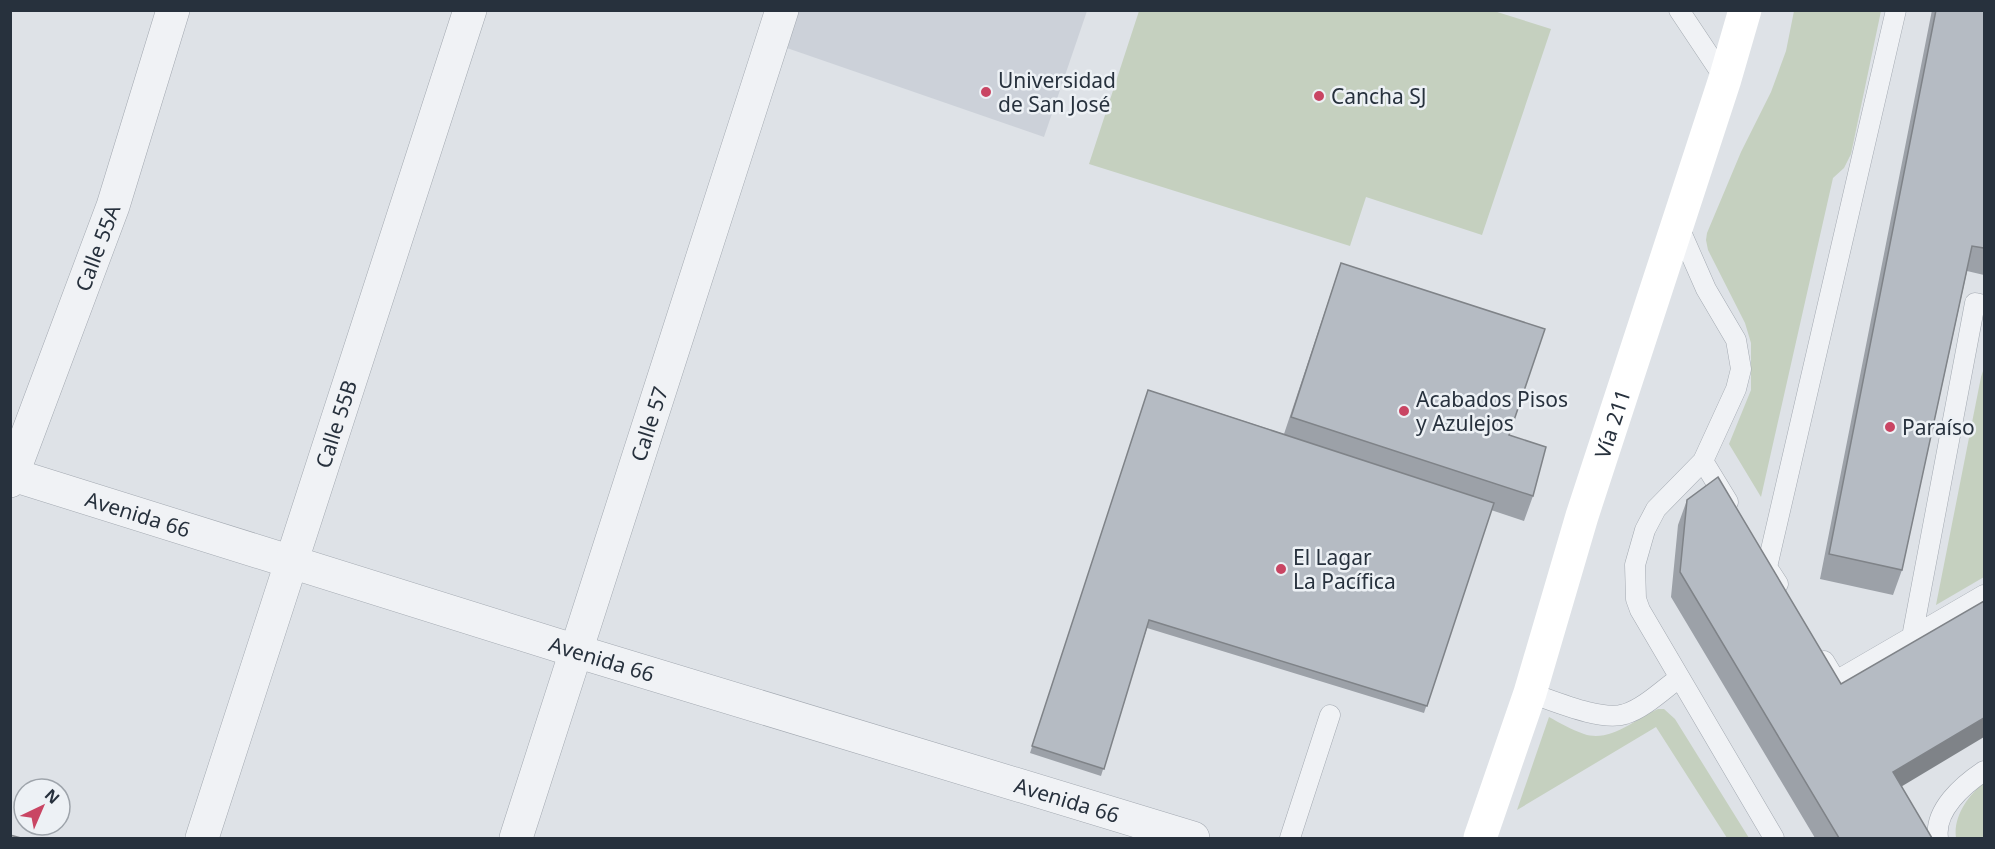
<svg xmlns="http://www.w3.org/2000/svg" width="1995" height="849" font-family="'Noto Sans',sans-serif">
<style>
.built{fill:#ccd1d9}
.green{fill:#c5d0bf}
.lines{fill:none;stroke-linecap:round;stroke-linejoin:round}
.service-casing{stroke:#a3a9b1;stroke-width:21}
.minor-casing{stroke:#a3a9b1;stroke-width:34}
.service{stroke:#f0f2f5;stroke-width:20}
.minor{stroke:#f0f2f5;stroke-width:33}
.secondary{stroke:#fff;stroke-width:33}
.wall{fill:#9ca1a8}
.shaded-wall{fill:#7f8388}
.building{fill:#b5bbc3;stroke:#7f8388;stroke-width:1.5}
.poi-dot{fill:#c94563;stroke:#edf1f5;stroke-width:2}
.labels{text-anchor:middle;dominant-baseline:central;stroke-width:5;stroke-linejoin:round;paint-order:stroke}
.poi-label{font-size:21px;fill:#27313d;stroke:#edf1f5;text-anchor:start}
.street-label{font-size:21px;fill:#27313d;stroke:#edf1f5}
</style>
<rect width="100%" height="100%" fill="#dee2e7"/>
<!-- built -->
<path class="built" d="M797 11H1087L1044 137 784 47Z"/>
<!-- green -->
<path class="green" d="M1494 11 1551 29 1482 235 1366 197 1350 246 1089 164 1139 11Z
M1794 11H1881L1851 154 1844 168 1833 178 1761 497 1729 444 1751 390V343L1745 323 1708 250 1706 240 1707 233 1741 152 1771 92 1786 51Z
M1984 368V577L1936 605 1981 377Z
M1658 709H1664L1675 719 1749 838H1727L1656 727 1517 810 1549 717C1560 723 1572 730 1584 734 1610 743 1635 719 1658 709Z
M1984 783V838H1956C1953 817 1968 795 1984 783Z"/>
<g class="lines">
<defs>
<path id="service" d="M1679 10 1725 79
M1677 223 1706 289 1736 340 1741 369 1736 389 1703 461 1656 509 1645 530 1635 565 1636 599 1640 610 1774 838
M1703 461 1728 502
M1778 584 1767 567 1896 10
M1912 637 1975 303 1984 305
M1824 661 1836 681 1984 595
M1530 693C1554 701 1602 722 1625 714 1643 709 1664 689 1679 678
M1290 838 1330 715
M1938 838C1934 810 1963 785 1984 771"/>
<g id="minor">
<path id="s1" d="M10 474 576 651 1193 838"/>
<path id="s2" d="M10 481 113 206 173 10"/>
<path id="s3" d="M202 838 470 10"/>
<path id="s4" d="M516 838 782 10"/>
</g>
</defs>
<!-- service casing -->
<use href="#service" class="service-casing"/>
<!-- minor casing -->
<use href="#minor" class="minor-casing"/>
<!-- service -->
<use href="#service" class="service"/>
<!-- minor -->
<use href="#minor" class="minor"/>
<!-- secondary -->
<path class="secondary" id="s5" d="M1480 838 1530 693 1582 516 1725 79 1745 10"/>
</g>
<!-- wall -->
<path class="wall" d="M1932 10H1984V275L1967 271 1902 570 1893 595 1820 579Z
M1341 263 1509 435 1533 496 1524 521 1491 510 1424 713 1147 628 1101 776 1030 753 1148 390 1284 434Z
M1687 500 1901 787 1932 838H1815L1671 597 1678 525Z"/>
<!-- shaded-wall -->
<path class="shaded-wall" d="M1984 718V737L1884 797 1893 772Z"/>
<!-- building -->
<path class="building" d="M1936 10H1984V248L1972 246 1902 570 1829 554Z
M1341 263 1545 329 1509 435 1546 447 1533 496 1291 417Z
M1148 390 1494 503 1427 706 1149 620 1104 769 1032 746Z
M1718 477 1841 684 1984 601V718L1893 772 1932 838H1839L1680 572 1687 500Z
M10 835 21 838H10Z"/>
<!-- markers -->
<g class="poi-dot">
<circle cx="986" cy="92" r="6"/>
<circle cx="1319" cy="96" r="6"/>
<circle cx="1404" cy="411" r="6"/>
<circle cx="1890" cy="427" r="6"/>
<circle cx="1281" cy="569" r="6"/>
</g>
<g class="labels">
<!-- poi labels -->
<g class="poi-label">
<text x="998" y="80">Universidad<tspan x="998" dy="24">de San José</tspan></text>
<text x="1331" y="96">Cancha SJ</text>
<text x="1416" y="399">Acabados Pisos<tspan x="1416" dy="24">y Azulejos</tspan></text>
<text x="1902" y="427">Paraíso</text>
<text x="1293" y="557">El Lagar<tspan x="1293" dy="24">La Pacífica</tspan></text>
</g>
<!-- street labels -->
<g class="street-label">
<text stroke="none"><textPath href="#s2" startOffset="249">Calle 55A</textPath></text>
<text stroke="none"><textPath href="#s4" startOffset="435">Calle 57</textPath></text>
<text stroke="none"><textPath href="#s5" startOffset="435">Vía 211</textPath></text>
<text stroke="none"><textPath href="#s3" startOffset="435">Calle 55B</textPath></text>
<text stroke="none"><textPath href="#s1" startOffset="134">Avenida 66</textPath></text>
<text stroke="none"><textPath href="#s1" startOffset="620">Avenida 66</textPath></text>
<text stroke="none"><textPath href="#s1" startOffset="1106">Avenida 66</textPath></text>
</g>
</g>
<!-- border -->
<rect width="1995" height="849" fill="none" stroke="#27313d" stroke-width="24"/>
<!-- north arrow -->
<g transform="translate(42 807) rotate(44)"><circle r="28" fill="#edf1f5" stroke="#9ea4ab" stroke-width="1.5"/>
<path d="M0-4.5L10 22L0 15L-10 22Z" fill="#c94563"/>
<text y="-9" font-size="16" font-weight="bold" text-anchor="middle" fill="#27313d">N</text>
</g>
</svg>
